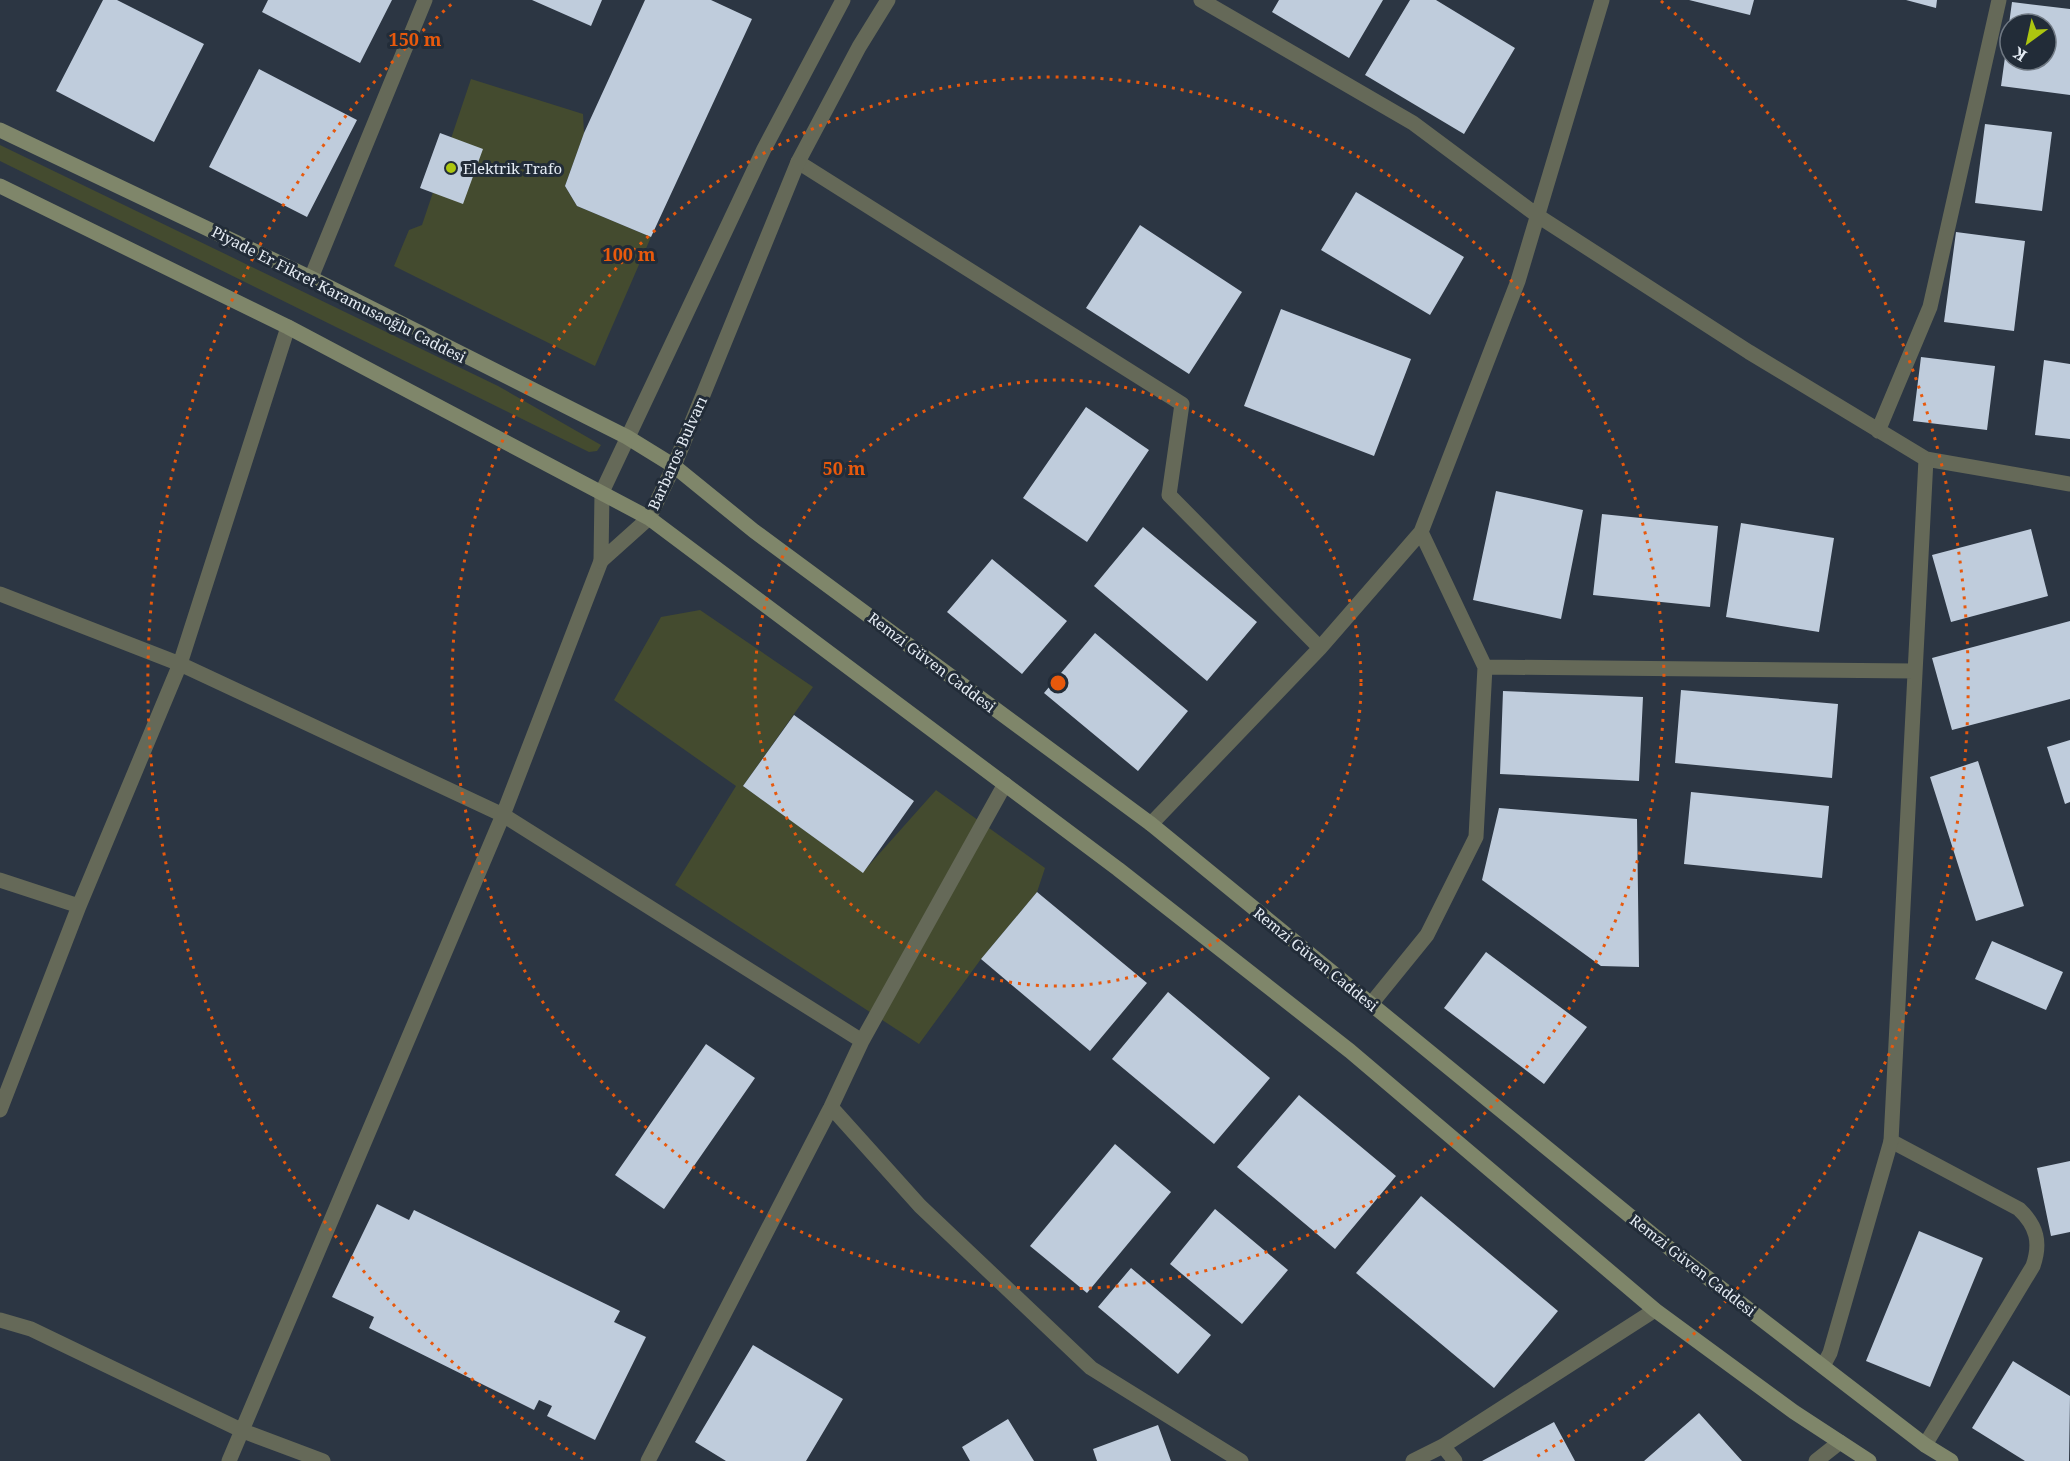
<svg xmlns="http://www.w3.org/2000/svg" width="2070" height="1461" font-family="'Noto Serif',serif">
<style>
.green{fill:#444b2f}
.building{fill:#bfccdc}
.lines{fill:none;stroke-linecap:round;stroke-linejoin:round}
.service{stroke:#656958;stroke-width:15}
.minor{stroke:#656958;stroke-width:15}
.tertiary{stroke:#656958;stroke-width:15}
.secondary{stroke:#7f866a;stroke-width:15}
.ring{fill:none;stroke:#e8590c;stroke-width:3;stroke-dasharray:3 6}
.poi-dot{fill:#adc610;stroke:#222c38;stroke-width:2}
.labels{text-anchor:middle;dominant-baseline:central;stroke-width:6;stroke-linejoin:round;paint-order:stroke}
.poi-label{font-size:15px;fill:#e5ecf4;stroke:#222c38;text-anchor:start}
.street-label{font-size:15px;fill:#e5ecf4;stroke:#222c38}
.centre{fill:#e8590c;stroke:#222c38;stroke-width:3}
.ring-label{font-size:18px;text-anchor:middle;font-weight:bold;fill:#e8590c;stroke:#222c38;stroke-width:6;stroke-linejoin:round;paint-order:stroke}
</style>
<rect width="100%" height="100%" fill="#2c3643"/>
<!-- green -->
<path class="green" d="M471 79 583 114 584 133 565 186 577 206 651 237 595 366 394 266 409 230 422 225Z
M0 145 498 386 601 445 597 451 589 452 0 161Z
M700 610 813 687 743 786 863 872 936 790 1045 868 1037 892 981 959 919 1044 675 885 736 786 614 700 661 617Z"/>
<!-- building -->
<path class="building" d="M103 0H117L204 44 154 142 56 91Z
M268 0H392L360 63 262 12Z
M532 0H602L591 26Z
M645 0H711L752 19 651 237 577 206 565 186 584 133Z
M1279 0H1383L1349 58 1272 12Z
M1410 0H1436L1515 48 1464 134 1365 75Z
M1689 0H1754L1750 15Z
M1906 0H1937L1936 8Z
M2012 2 2070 9V95L2001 86 2009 28 2010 60H2046V24H2009Z
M259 69 357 120 307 217 209 167Z
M1985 124 2052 132 2042 211 1975 203Z
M440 133 483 149 463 204 420 188Z
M1356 192 1464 257 1430 315 1321 250Z
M1140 225 1242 292 1189 374 1086 308Z
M1956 232 2025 241 2014 331 1944 322Z
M1281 309 1411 359 1374 456 1244 406Z
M1921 357 1995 366 1987 430 1913 421Z
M2044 360 2070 364V439L2035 435Z
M1086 407 1149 450 1087 542 1023 498Z
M1496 491 1583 510 1561 619 1473 600Z
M1602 514 1718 526 1710 607 1593 595Z
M1741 523 1834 538 1819 632 1726 617Z
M1143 527 1257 622 1207 681 1094 586Z
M2031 529 2048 596 1951 622 1932 555Z
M992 559 1067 621 1022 674 947 612Z
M2070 621V699L1952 730 1932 658Z
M1095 633 1188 711 1138 771 1044 693Z
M1681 690 1838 704 1832 778 1675 763Z
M1503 691 1643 697 1639 781 1500 774Z
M794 715 914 801 863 873 743 786Z
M2070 740V802L2065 804 2047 747Z
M1978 761 2024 906 1976 921 1930 777Z
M1691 792 1829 806 1822 878 1684 864Z
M1499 808 1637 819 1639 967 1601 966 1482 880Z
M1037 892 1147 983 1090 1051 981 959Z
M1992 941 2063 972 2046 1010 1975 979Z
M1486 952 1587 1027 1544 1084 1444 1008Z
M1168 992 1270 1078 1214 1144 1112 1059Z
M706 1044 755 1078 664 1209 615 1175Z
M1299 1095 1396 1176 1335 1249 1237 1167Z
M1115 1144 1171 1192 1087 1293 1030 1246Z
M2070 1161V1232L2051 1236 2037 1168Z
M1421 1196 1558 1311 1494 1388 1356 1273Z
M377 1204 409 1220 414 1210 620 1311 614 1322 646 1337 595 1440 547 1416 552 1406 539 1400 534 1410 369 1328 374 1317 332 1297Z
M1215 1209 1288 1270 1242 1324 1170 1264Z
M1919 1231 1983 1258 1930 1387 1866 1361Z
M1131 1268 1211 1335 1178 1374 1098 1307Z
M753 1345 843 1399 806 1461H726L695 1442Z
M2013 1361 2070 1396 2069 1461H2025L1972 1428Z
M1699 1413 1742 1461H1644Z
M1008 1419 1034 1461H970L962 1447Z
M1554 1422 1575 1461H1482Z
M1158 1425 1171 1461H1097L1093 1449Z"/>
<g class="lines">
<!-- service -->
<path class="service" d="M1891 1141 2019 1209C2037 1226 2041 1243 2033 1266L1925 1445"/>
<!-- minor -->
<path class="minor" d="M1201 0 1413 123 1538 216 1749 352 1926 459 2070 484
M798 162 1182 404 1169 495 1320 648
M311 278 425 0
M1878 431 1930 307 1999 0
M0 594 180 664 503 815 862 1041
M1485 667 1915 671
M1151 824 1320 648 1421 532 1518 281 1602 0
M0 880 79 906
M1371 1004 1427 935 1476 837 1485 667 1421 532
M831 1107 920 1206 1091 1368 1241 1461
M0 1110 79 906 180 664 288 327
M0 1320 31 1329 243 1431 323 1461
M1823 1366 1830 1353 1891 1141 1926 459
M1443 1446 1455 1461
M229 1461 503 815 601 561
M648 1461 831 1107 862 1041 1005 784
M1413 1461 1443 1446 1655 1310
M1816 1461 1840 1442"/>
<!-- tertiary -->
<path class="tertiary" d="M601 561 649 518 674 466 798 162 859 47 888 0
M601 561 602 492 764 149 843 0"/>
<!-- secondary -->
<path class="secondary" d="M0 130 311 278 627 437 674 466 754 531 1151 824 1674 1252 1925 1445 1951 1461
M0 186 288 327 649 518 1118 869 1350 1051 1655 1310 1794 1412 1869 1461"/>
</g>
<!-- distance rings -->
<g class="ring">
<circle cx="1058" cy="683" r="303"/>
<circle cx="1058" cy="683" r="606"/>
<path d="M583 1459A910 910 0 0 1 455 1M1661 1A910 910 0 0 1 1533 1459"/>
</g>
<!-- markers -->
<circle class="poi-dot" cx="451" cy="168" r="6"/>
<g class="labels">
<!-- poi labels -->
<g class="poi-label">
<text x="463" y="168">Elektrik Trafo</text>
</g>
<!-- street labels -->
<g class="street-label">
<text transform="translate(339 294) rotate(27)">Piyade Er Fikret Karamusaoğlu Caddesi</text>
<text transform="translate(677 453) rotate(-66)">Barbaros Bulvarı</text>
<text transform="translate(932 662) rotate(37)">Remzi Güven Caddesi</text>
<text transform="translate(1316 959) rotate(39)">Remzi Güven Caddesi</text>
<text transform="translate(1693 1265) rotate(38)">Remzi Güven Caddesi</text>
</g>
</g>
<circle cx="1058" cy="683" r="9" class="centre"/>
<g class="ring-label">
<text x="415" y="46">150 m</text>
<text x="629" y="261">100 m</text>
<text x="844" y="475">50 m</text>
</g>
<!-- north arrow -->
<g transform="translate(2028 42) rotate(213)"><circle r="28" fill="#222c38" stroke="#707983" stroke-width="1.5"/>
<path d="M0-4.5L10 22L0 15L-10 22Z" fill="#adc610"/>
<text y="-9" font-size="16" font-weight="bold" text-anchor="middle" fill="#e5ecf4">K</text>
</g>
</svg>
